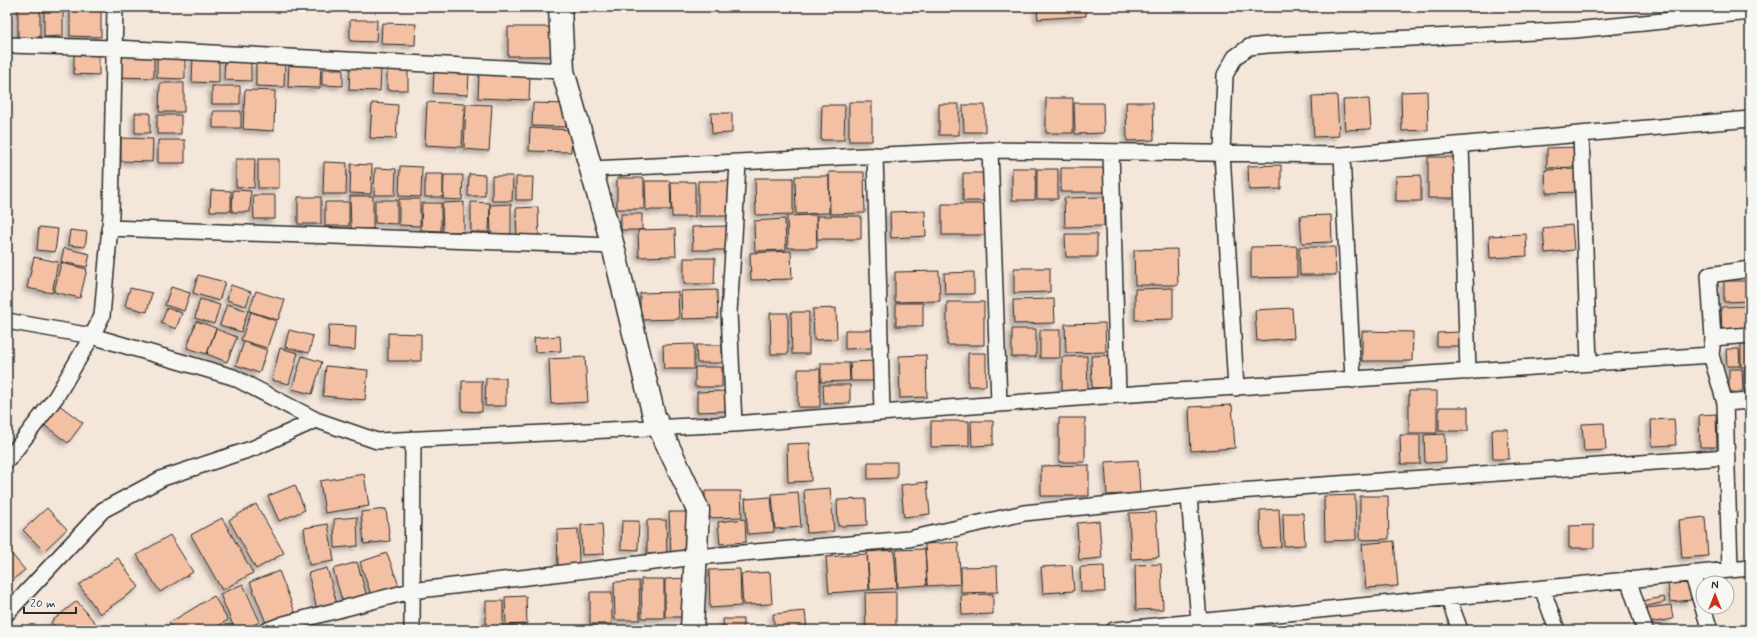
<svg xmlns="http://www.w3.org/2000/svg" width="1757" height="637" font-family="Mynerve,sans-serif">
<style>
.building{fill:#f3c0a3;stroke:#2b2b2b;filter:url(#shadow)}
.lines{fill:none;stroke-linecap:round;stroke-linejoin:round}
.street-casing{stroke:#2b2b2b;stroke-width:18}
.secondary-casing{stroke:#2b2b2b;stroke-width:25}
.street{stroke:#f6f6f2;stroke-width:15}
.secondary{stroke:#f6f6f2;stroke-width:22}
</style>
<defs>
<filter id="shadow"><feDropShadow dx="-3.5" dy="3.5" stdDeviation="2" flood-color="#0004"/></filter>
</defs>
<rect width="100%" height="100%" fill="#f5e6da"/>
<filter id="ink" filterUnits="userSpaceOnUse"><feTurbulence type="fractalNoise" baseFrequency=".025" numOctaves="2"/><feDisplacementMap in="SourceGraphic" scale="8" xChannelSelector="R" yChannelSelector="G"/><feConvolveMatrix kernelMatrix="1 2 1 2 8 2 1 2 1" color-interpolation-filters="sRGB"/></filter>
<g filter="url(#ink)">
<!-- building -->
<path class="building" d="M18 7H40V37L18 38Z
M44 7H63V36L44 37Z
M70 7H101V37L70 36Z
M1037 7H1086V16L1038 19Z
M350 20H377L376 42 350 41Z
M382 23 416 24 415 45 381 44Z
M508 27H555V56H508Z
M118 50 154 51V78L118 77Z
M74 54 99 55V75L74 74Z
M157 55 185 56V79L157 78Z
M225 56 251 57V81L224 80Z
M193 57H219V83L192 82Z
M256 63H285L284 87 256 86Z
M289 63 321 64 320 88 288 87Z
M350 68 381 69 380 91 349 90Z
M387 68 408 69V90H387Z
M322 69H343V86L322 85Z
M434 71 469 73 468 95 433 93Z
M479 74 530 77 529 100 478 98Z
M160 83H184V112H159Z
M212 86H240V104H212Z
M245 90 275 91 274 131 243 129Z
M1427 91 1428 130 1402 131 1401 92Z
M1337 95 1339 136 1314 137 1312 96Z
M1046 98H1073V133H1046Z
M1369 99 1371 129 1345 130 1343 100Z
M427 102 464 104 462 147 425 145Z
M849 102H872V141H849Z
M1126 102H1153L1154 140 1127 141Z
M372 103 398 105 396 139 370 138Z
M533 103 567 104 566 127 532 126Z
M1074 103H1103L1104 133 1075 134Z
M466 104 492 105 489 151 464 149Z
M939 104H959V135H939Z
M822 105H845L844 140H821Z
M963 105H985V132H964Z
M213 111H241V128H213Z
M135 113H150V133H135Z
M711 113H732V133L712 134Z
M157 115H181V134H157Z
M530 128 572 130 571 152 529 151Z
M121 138 153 139 152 162 121 161Z
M158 140H185V163H158Z
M1578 147V167L1547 168V148Z
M1428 157H1456V198H1428Z
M236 159H255L254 188 236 187Z
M258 159H279V188H258Z
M324 162 347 163 346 194H323Z
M351 164 372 165 371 194 350 193Z
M1281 165V189L1249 190 1248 166Z
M400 166 422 167 421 197 399 196Z
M375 168 396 169 395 195H374Z
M1012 168H1036L1035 200H1012Z
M1061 168H1110V192H1061Z
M1037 169H1058V199H1037Z
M1577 169 1578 192 1546 193 1545 170Z
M829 172H864L865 213 830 214Z
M963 173H984V201H963Z
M425 174H443V197H425Z
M469 174 485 175V196H468Z
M444 175H463L462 200 443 199Z
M1421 175V201H1396V176Z
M492 176H513L512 201H492Z
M795 176H829V213L796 214Z
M516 177H533L532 200H516Z
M617 178H644V209H617Z
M755 178H793V214L756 215Z
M645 181H670L671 210H646Z
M698 181H729L730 216H698Z
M671 182H695V217H672Z
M211 190 231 191V211H210Z
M233 190 251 191 250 212H232Z
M253 195H275V219H254Z
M350 196H373V229H351Z
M298 197H321V224H298Z
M1104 197V226L1065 227 1064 198Z
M399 199H420V226L399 225Z
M375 200H397V224L375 223Z
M325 202H349V226H325Z
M464 202V232H443L442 203Z
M471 202 490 203 489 232H471Z
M422 203H441V231L421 230Z
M511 204V234H491L490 205Z
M942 204H985V235H942Z
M538 207 539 239H517L516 208Z
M925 211 926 236 891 238 890 212Z
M621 214H642V230H621Z
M816 215 817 248H788L787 216Z
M1331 215 1332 242 1302 243 1300 216Z
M817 216H861V239H817Z
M785 219 786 250 755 251 754 221Z
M1572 225 1574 250 1545 253 1543 228Z
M727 226 728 250H693L692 227Z
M39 227 58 229 55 252 37 250Z
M675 229 676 256 639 257 638 230Z
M70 230 87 232 85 247 68 245Z
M1065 234H1097V257H1066Z
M1526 234 1527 256 1490 258 1489 236Z
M1297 246V277L1251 278V247Z
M1299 247H1335L1336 275H1300Z
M64 248 90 254 87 267 61 262Z
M1177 249 1178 285H1135L1134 250Z
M791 251 792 279 751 280 750 253Z
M34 257 58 262 52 293 27 288Z
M684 258H715L714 284H684Z
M61 263 87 269 80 298 54 292Z
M1014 268H1050V292L1014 293Z
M939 271 940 301 895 302V272Z
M974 272V294H945L944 273Z
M198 275 225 282 219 301 193 293Z
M1724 281H1750V301L1724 302Z
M231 285 251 292 246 306 227 300Z
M171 287 190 293 184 311 165 305Z
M130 288 152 293 147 312 125 306Z
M1173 288V319L1135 320V289Z
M717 290 718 318 682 319 681 291Z
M256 291 285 300 278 320 249 311Z
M678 292 679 319 640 320V293Z
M200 299 220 305 214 324 195 318Z
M1054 299 1055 323 1014 324 1013 300Z
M947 302H984V345H947Z
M896 303H923V326H896Z
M227 304 248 311 241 332 220 325Z
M1750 306V330L1722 331 1721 307Z
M167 308 182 313 176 329 161 323Z
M836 308 837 339 814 340 813 309Z
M1292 308 1294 338 1257 341 1255 310Z
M251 312 276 321 267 348 241 340Z
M791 312H809V354H792Z
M770 313H788V354H771Z
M196 321 216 328 207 354 187 348Z
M1105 323 1106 352 1066 353 1065 324Z
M329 325 356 326 355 350 328 348Z
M216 329 237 337 227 362 207 354Z
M1012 329H1036V357H1012Z
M289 330 313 336 309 353 285 347Z
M845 330H873V348L845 349Z
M1040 330H1060V358H1040Z
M1362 331 1413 332 1412 361H1362Z
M1460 332V346H1437V333Z
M388 333 421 334V361H388Z
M560 336 561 351 535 352 534 338Z
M244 342 267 350 259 373 236 365Z
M1741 343H1750V367H1741Z
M694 344V369H664L663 345Z
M696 345H722V363H697Z
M280 348 298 353 289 384 272 380Z
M1726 349H1739L1740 366H1727Z
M968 353H986V386H968Z
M926 355 927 397 900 398 899 356Z
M1112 355 1114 387 1092 388 1091 356Z
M302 356 322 362 312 394 292 389Z
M1087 356 1088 390 1062 391V357Z
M585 357 588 402 551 404 549 359Z
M875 361V381H851L850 362Z
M821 363H849L850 381 821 382Z
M326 366 368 370 365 400 323 396Z
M695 367H722V387H695Z
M798 369H820V407H798Z
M1729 369H1742L1743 391 1729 392Z
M1744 369H1750V391H1744Z
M486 378H506V406H485Z
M462 381H482V412L462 411Z
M823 385H850V403L824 404Z
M727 391 728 411 697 412V392Z
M1409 391H1437V433H1409Z
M54 401 83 423 68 443 39 421Z
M1232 405 1235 448 1191 451 1189 407Z
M1439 407H1468V431H1439Z
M1716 414 1717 447H1700L1699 415Z
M1059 418H1085V462H1059Z
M1674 419 1676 445 1652 446 1651 420Z
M931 421H969V446L931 447Z
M971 421H993V445L972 446Z
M1604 423 1606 450 1584 451 1582 424Z
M1492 429H1508L1509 459H1493Z
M1445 434 1446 462 1425 463 1424 435Z
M1400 435H1420V464H1401Z
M810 443 811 481 788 482 787 444Z
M1138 460 1140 493 1107 495 1105 462Z
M868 462H897V478L868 479Z
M1089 465V496H1041V466Z
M364 474 369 506 325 513 320 481Z
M927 482 930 514 904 517 901 485Z
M295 485 305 510 279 521 268 496Z
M830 488 834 531 807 533 804 490Z
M705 491H741L742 517 705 518Z
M798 492 801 527 775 529 772 494Z
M1355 495 1356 540 1325 541 1324 496Z
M1360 496H1388L1389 539 1360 540Z
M771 497 774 532 748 534 745 499Z
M866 499 867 525 838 526 837 500Z
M256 504 284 553 256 569 229 520Z
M47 508 67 529 44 551 23 530Z
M386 509 390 541 364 544 361 512Z
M1279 509 1281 547 1261 548 1260 510Z
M669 512H689L691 555H671Z
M1156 512 1159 557 1131 559 1129 513Z
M1283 513H1303L1305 545 1284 546Z
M357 517 358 546 335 548 334 519Z
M1705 517 1708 556 1682 558 1679 520Z
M222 518 253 573 222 590 191 535Z
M745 519 746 542 720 544 718 522Z
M647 520H666L667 554H647Z
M622 521H639L638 550 621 549Z
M1099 521 1102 558 1079 560 1077 523Z
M328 524 334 561 309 565 304 528Z
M602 524 604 554 582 555 581 525Z
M1594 525V548H1569V526Z
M578 529 579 565 558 566 557 530Z
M170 535 193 572 160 592 137 555Z
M1394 541 1398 586 1366 588 1362 544Z
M958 542 961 584 927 586 925 544Z
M925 549 927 585 898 587 896 550Z
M894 550 897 588 870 590 867 552Z
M10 552 25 570 7 584V554Z
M387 553 401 591 373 601 360 562Z
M867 554 869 590 829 593 826 557Z
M118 558 139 587 100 614 79 585Z
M357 562 368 600 344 607 333 569Z
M1161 564 1163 609 1136 610 1135 565Z
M1072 565 1074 591 1043 593 1041 567Z
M997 566 998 592 961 593V567Z
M1104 566 1105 592H1081L1080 567Z
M327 568 337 604 317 609 308 573Z
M740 569 741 606 710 608 709 570Z
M279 571 295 612 266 623 250 582Z
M770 572 772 604 743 605 741 574Z
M690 578V617H665V579Z
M641 579H664V618H642Z
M639 581 640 620H615L614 582Z
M1689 582 1691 600 1670 602 1668 584Z
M243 584 260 622 241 630H235L220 594Z
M590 592H612V624H590Z
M896 592V630H866L865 593Z
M993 594V614L962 615 961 595Z
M214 596 228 620 211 630H174L169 623Z
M526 596 527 624 506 625 505 597Z
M1664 597 1665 602 1643 607 1642 601Z
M77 601 96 624 89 630H57L51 622Z
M486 601H503V630H486Z
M1671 605 1673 619 1649 623 1647 608Z
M805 611 807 630H775L773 614Z
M723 619H743V630H724Z"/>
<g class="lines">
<defs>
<path id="street" d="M7 45 114 48 563 71
M1581 134 1589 363
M1461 145 1468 372
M990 150 999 403
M1111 152 1118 395
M875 155 882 412
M1342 155 1353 380
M591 169 990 150 1342 155 1750 119
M109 228 613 246
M7 321 92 336 233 377 316 420 377 441 734 424 1118 395 1711 355
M1713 338 1750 335
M1236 388 1222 153 1225 75 1235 57 1249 47 1267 45 1575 30 1750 12
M1725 403 1750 401
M734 424 729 312 734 237 738 162
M7 461 56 397 92 336 102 316 111 215 115 7
M1189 496 1199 622
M1730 569 1725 403 1711 355 1713 338 1709 275 1750 269
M1692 573 1710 630
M1628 579 1645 630
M1542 588 1557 630
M1448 597 1460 630
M7 613 103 510 163 478 254 448 316 420
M268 630 284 624 411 591 696 557 909 539 1024 513 1238 491 1727 457
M412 630 413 439
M1114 630 1750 568"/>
<path id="secondary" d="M560 7 563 71 613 246 654 416 698 510 692 630"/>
</defs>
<!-- street casing -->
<use href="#street" class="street-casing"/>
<!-- secondary casing -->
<use href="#secondary" class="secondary-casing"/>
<!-- street -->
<use href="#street" class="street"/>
<!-- secondary -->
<use href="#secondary" class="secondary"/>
</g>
</g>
<!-- margin -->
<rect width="1757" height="637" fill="none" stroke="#f6f6f2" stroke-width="24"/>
<rect x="12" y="12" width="1733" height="613" fill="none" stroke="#2b2b2b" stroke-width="1.5" filter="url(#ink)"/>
<!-- north arrow -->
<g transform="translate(1715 595)"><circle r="19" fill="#f6f6f2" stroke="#a5a5a2"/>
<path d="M0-3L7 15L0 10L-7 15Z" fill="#c8321e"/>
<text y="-6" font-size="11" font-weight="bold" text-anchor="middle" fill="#2b2b2b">N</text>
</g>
<!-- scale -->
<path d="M24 607v6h52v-6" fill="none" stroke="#2b2b2b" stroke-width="2"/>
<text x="30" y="607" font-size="12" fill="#2b2b2b" stroke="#f6f6f2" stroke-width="3" paint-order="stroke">20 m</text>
</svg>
